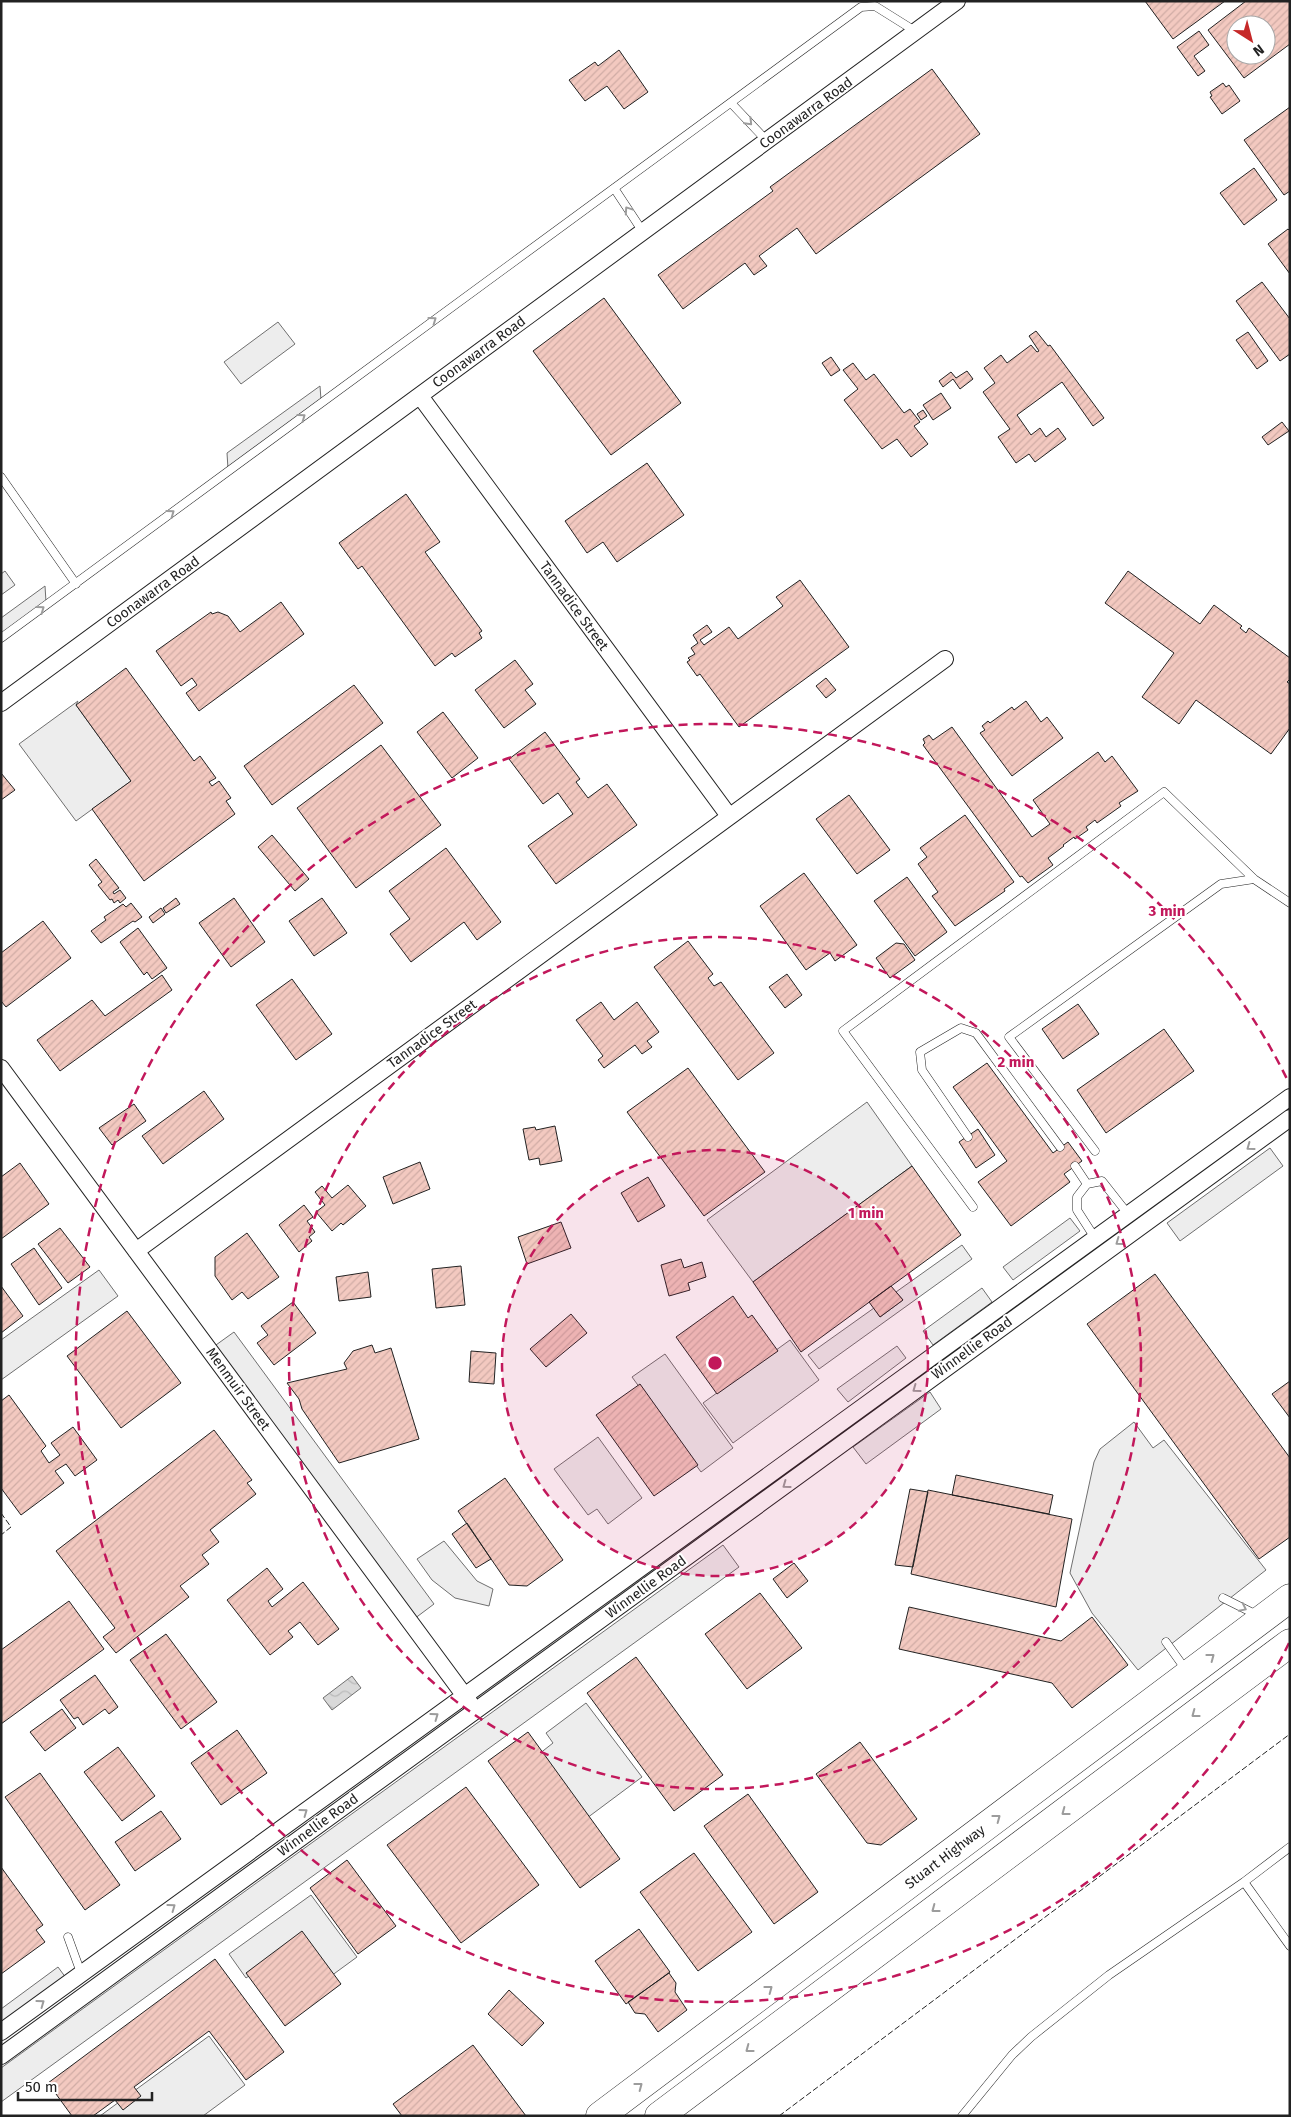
<svg xmlns="http://www.w3.org/2000/svg" width="1291" height="2117" font-family="'Fira Sans',sans-serif">
<style>
.parking{fill:#ededed;stroke:#6f6f6f}
.water{fill:url(#water-waves);stroke:#6f6f6f}
.building{fill:url(#building-hatch);stroke:#222;fill-rule:evenodd}
.lines{fill:none;stroke-linecap:round;stroke-linejoin:round}
.lane-casing{stroke:#222;stroke-width:9}
.street-casing{stroke:#222;stroke-width:18}
.highway-casing{stroke:#222;stroke-width:29}
.lane{stroke:#fff;stroke-width:8}
.street{stroke:#fff;stroke-width:16}
.highway{stroke:#fff;stroke-width:28}
.fence{stroke:#222;stroke-width:1;stroke-dasharray:6 2.5;stroke-linecap:butt}
.oneway{stroke:#9c9c9c}
.ring{fill:none;stroke:#c2185b;stroke-width:2.5;stroke-dasharray:9 6}
.labels{text-anchor:middle;dominant-baseline:central;stroke-width:4;stroke-linejoin:round;paint-order:stroke}
.street-label{font-size:14px;fill:#222;stroke:#fff}
.centre{fill:#c2185b;stroke:#fff;stroke-width:2.5}
.ring-label{font-size:15px;text-anchor:middle;font-weight:bold;fill:#c2185b;stroke:#fff;stroke-width:4;stroke-linejoin:round;paint-order:stroke}
</style>
<defs>
<pattern id="water-waves" width="16" height="10" patternUnits="userSpaceOnUse" patternTransform="scale(1.25)"><rect width="16" height="10" fill="#d9d9d9"/><path d="M0 5q4-4 8 0t8 0" fill="none" stroke="#bababa"/></pattern>
<pattern id="building-hatch" width="6" height="6" patternUnits="userSpaceOnUse" patternTransform="scale(1.25)"><rect width="6" height="6" fill="#f3c9c0"/><path d="M-1 1l2-2M0 6l6-6M5 7l2-2" fill="none" stroke="#d0aca5"/></pattern>
</defs>
<rect width="100%" height="100%" fill="#fff"/>
<!-- parking -->
<path class="parking" d="M278 322 295 344 241 384 224 362Z
M320 386 321 400 228 469 227 453Z
M5 571 15 585 1 595V574Z
M45 586 46 602 1 636V618Z
M78 701 76 705 131 781 76 821 19 744Z
M867 1102 912 1166 753 1282 707 1220Z
M1270 1148 1283 1166 1180 1241 1167 1223Z
M1070 1218 1080 1231 1013 1280 1003 1267Z
M962 1245 972 1259 819 1369 808 1355 874 1308 880 1317 903 1300 896 1292Z
M99 1270 118 1296 1 1380V1340Z
M982 1288 992 1302 933 1345 923 1331Z
M234 1332 434 1604 410 1622 209 1350Z
M790 1340 819 1380 733 1443 703 1403Z
M897 1346 906 1358 848 1402 837 1389Z
M665 1354 733 1448 701 1472 632 1377Z
M930 1392 941 1409 866 1464 853 1447Z
M1134 1422 1153 1448 1164 1440 1266 1570 1138 1670 1092 1613 1070 1573 1094 1462 1100 1449Z
M598 1437 642 1498 608 1524 597 1509 588 1515 554 1469Z
M444 1541 477 1581 493 1589 489 1606 455 1598 432 1580 417 1559Z
M723 1545 739 1567 1 2102V2068Z
M586 1703 642 1777 587 1818 539 1754 553 1743 546 1733Z
M311 1895 357 1957 331 1976 302 1937 246 1978 229 1954Z
M58 1967 66 1978 1 2026V2009Z
M209 2036 245 2085 203 2116H100Z"/>
<!-- water -->
<path class="water" d="M352 1676 361 1688 332 1710 323 1698Z"/>
<!-- building -->
<path class="building" d="M1145 1H1225L1173 39Z
M1246 1H1290V44L1244 78 1208 30ZM1236 25H1266V55H1236Z
M1199 31 1209 45 1194 56 1205 71 1198 76 1177 47Z
M619 50 648 92 624 109 607 86 585 101 569 80 595 62 598 66Z
M932 69 980 134 816 254 797 228 759 256 767 266 754 275 745 263 683 309 658 275 773 191 770 187Z
M1223 83 1226 87 1229 85 1240 101 1222 114 1210 97 1212 96 1210 92Z
M1290 107V191L1284 195 1244 140Z
M1254 168 1277 200 1244 225 1220 193Z
M1288 229 1290 231V274L1268 244Z
M1262 282 1290 319V354L1280 361 1236 301Z
M604 298 681 403 611 455 533 351Z
M1036 331 1048 346 1050 345 1104 418 1093 426 1062 382 1017 415 1031 435 1040 428 1046 437 1058 428 1066 439 1035 462 1029 454 1016 463 998 437 1010 429 983 392 995 383 984 368 1001 355 1007 363 1031 345 1037 352 1039 351 1029 336Z
M1248 332 1268 361 1257 369 1236 340Z
M831 357 840 370 831 376 822 363Z
M853 363 866 380 874 374 904 413 910 409 920 422 914 426 928 444 911 457 897 439 882 449 844 400 858 389 843 370Z
M967 371 973 379 960 389 953 379 943 387 939 381 951 372 956 378Z
M941 393 951 408 933 420 923 405Z
M923 410 927 416 921 420 917 414Z
M1282 422 1289 431 1268 445 1262 437Z
M647 463 684 515 617 562 603 542 587 553 565 521Z
M406 494 440 542 425 552 482 631 479 633 482 638 455 657 452 653 435 666 362 566 358 569 339 543Z
M1128 571 1200 624 1214 605 1242 626 1240 628 1246 633 1249 628 1290 658V679L1287 682 1290 684V728L1271 754 1196 700 1179 724 1142 697 1174 653 1105 603Z
M800 580 849 647 739 727 700 674 697 676 687 662 690 660 688 658 695 654 691 648 698 643 693 635 707 625 712 632 700 640 704 645 729 627 738 639 783 606 776 597Z
M281 602 304 634 199 711 186 693 197 685 192 678 181 686 156 651 211 612 212 614 218 612 228 616 240 632Z
M515 660 533 684 525 690 536 704 504 728 475 690Z
M126 668 194 761 200 756 216 778 209 782 212 786 219 781 231 798 226 801 235 814 144 881 92 809 131 781 76 705Z
M826 678 836 690 826 698 816 686Z
M354 685 383 723 272 805 244 766Z
M1026 701 1041 722 1047 717 1063 738 1012 776 980 733 985 730 982 726 988 721 990 723 1012 707 1014 710Z
M443 712 478 758 452 778 417 732Z
M952 727 1032 837 1050 824 1033 800 1098 752 1105 762 1112 756 1138 791 1119 803 1121 806 1097 823 1095 820 1086 827 1088 830 1075 839 1074 837 1063 845 1064 846 1048 858 1053 865 1028 883 1022 876 1020 877 923 745 925 743 923 739 929 735 933 740Z
M545 732 580 779 576 782 588 798 607 784 637 825 556 884 528 846 573 814 558 793 543 804 509 759Z
M381 745 441 825 356 888 297 808Z
M1 773 15 790 1 800Z
M849 795 890 850 857 874 816 819Z
M965 815 1014 882 1004 889 1005 891 955 926 932 896 938 892 918 864 927 857 920 848Z
M272 835 309 879 295 891 258 847Z
M446 848 501 922 477 940 464 922 411 962 390 934 410 919 389 891Z
M96 859 119 888 113 892 114 894 120 890 126 898 120 903 118 900 114 903 112 899 110 900 98 885 102 882 89 865Z
M804 873 857 945 835 961 830 953 806 970 760 906Z
M907 877 947 932 915 956 874 901Z
M176 898 180 904 166 913 163 908Z
M234 898 265 942 231 967 199 923Z
M322 898 347 933 314 956 289 921Z
M131 903 142 917 135 922 133 921 101 943 91 931 106 920 104 917 123 904 126 907Z
M161 908 165 914 153 923 149 917Z
M43 921 71 958 6 1007 1 1001V953Z
M138 928 167 968 152 979 147 972 144 975 120 942Z
M688 941 713 974 708 978 714 986 721 982 774 1053 738 1080 654 967Z
M896 943 904 944 915 960 890 978 876 958Z
M787 974 802 995 785 1008 769 987Z
M162 975 172 990 60 1071 37 1040 92 1000 105 1016Z
M292 979 332 1034 296 1060 256 1005Z
M601 1002 614 1020 637 1002 659 1032 647 1041 652 1047 642 1054 635 1045 604 1068 598 1060 603 1056 576 1020Z
M1078 1004 1099 1034 1063 1059 1042 1029Z
M1164 1029 1194 1071 1106 1133 1077 1090Z
M987 1063 1053 1153 1068 1142 1082 1161 1064 1174 1070 1182 1011 1226 978 1182 1007 1161 953 1087Z
M688 1068 765 1172 704 1216 627 1112Z
M204 1091 224 1119 163 1164 142 1136Z
M134 1104 146 1121 112 1145 99 1128Z
M555 1126 562 1161 540 1165 539 1158 529 1160 523 1129 535 1127 536 1130Z
M978 1129 995 1155 976 1168 959 1142Z
M420 1162 430 1189 393 1204 383 1177Z
M20 1163 49 1204 1 1239V1177Z
M912 1166 961 1235 801 1352 753 1282Z
M648 1177 665 1206 638 1222 621 1193Z
M348 1185 366 1206 343 1225 341 1223 332 1231 316 1212 325 1205 315 1192 322 1186 332 1198Z
M304 1205 313 1217 307 1221 315 1232 309 1237 312 1241 299 1252 279 1225Z
M561 1222 571 1248 527 1264 518 1237Z
M60 1228 90 1267 68 1283 38 1244Z
M247 1233 279 1277 248 1299 242 1292 232 1300 215 1276V1257Z
M34 1248 62 1288 39 1305 11 1264Z
M681 1259 684 1268 702 1262 706 1277 688 1283 690 1290 669 1296 661 1265Z
M461 1266 465 1305 436 1308 432 1269Z
M368 1272 371 1297 339 1301 336 1277Z
M1155 1274 1290 1458V1537L1259 1559 1087 1324Z
M1 1286 23 1316 1 1333Z
M891 1286 903 1300 880 1317 869 1302Z
M733 1296 748 1318 752 1315 778 1351 717 1394 676 1337Z
M293 1302 316 1333 274 1365 257 1343 268 1335 261 1326Z
M127 1311 181 1383 121 1428 67 1356Z
M571 1314 587 1333 546 1367 530 1349Z
M372 1345 375 1353 391 1348 419 1439 339 1463 302 1409 299 1399 287 1383 347 1369 344 1363 353 1351Z
M471 1351 496 1353 494 1384 469 1382Z
M1290 1381V1418L1272 1394Z
M640 1384 698 1465 654 1496 596 1415Z
M9 1395 46 1446 41 1451 49 1463 60 1455 51 1443 73 1427 97 1460 75 1476 66 1464 55 1471 64 1483 21 1515 1 1488V1401Z
M214 1430 252 1480 247 1483 256 1494 210 1530 219 1542 202 1555 209 1564 180 1586 189 1597 116 1653 103 1637 115 1628 56 1551Z
M956 1475 1053 1495 1049 1514 952 1495Z
M505 1478 563 1560 527 1586 509 1585 458 1511Z
M910 1489 928 1492 913 1567 895 1565Z
M928 1490 1072 1519 1056 1607 911 1574Z
M467 1523 491 1559 476 1568 452 1534Z
M794 1563 808 1581 787 1598 773 1579Z
M267 1568 283 1589 268 1601 272 1607 303 1582 339 1629 318 1645 300 1622 288 1631 293 1637 270 1655 227 1600Z
M760 1593 802 1648 747 1689 705 1634Z
M69 1601 104 1649 1 1724V1650Z
M909 1607 1061 1641 1092 1617 1128 1665 1072 1708 1052 1683 899 1649Z
M166 1634 217 1702 181 1729 130 1660Z
M636 1657 723 1775 674 1811 587 1693Z
M95 1675 118 1707 109 1714 105 1709 83 1725 78 1717 74 1719 60 1700Z
M62 1709 76 1728 45 1751 30 1732Z
M237 1730 267 1773 221 1805 191 1763Z
M528 1732 620 1859 580 1888 488 1761Z
M860 1742 917 1819 881 1845 867 1843 816 1774Z
M118 1747 155 1796 122 1821 84 1772Z
M40 1773 120 1885 85 1910 5 1797Z
M466 1787 539 1885 461 1943 387 1845Z
M748 1794 818 1892 774 1924 704 1826Z
M161 1811 181 1839 135 1871 115 1842Z
M694 1853 752 1932 698 1971 640 1892Z
M347 1860 396 1926 358 1954 310 1888Z
M1 1867 43 1925 36 1930 45 1942 1 1974Z
M639 1929 670 1972 626 2004 595 1961Z
M302 1931 341 1984 285 2026 246 1973Z
M215 1959 284 2052 246 2080 209 2031 134 2087 141 2096 123 2110 115 2100 93 2116H72L48 2083Z
M669 1973 676 1983 675 1992 687 2010 658 2032 645 2014 635 2013 628 2002Z
M509 1990 544 2023 522 2046 488 2014Z
M473 2045 526 2116H402L393 2104Z"/>
<g class="lines">
<defs>
<path id="lane" d="M731 103 767 141
M614 188 643 232
M1 477 76 584
M1 638 861 7 875 6 915 31
M968 1137 922 1070 920 1052 961 1028 976 1033 1060 1147
M1095 1151 1009 1037 1221 884 1254 879 1290 903
M1075 1166 1087 1184 1077 1197V1210L1095 1238
M1087 1184 1102 1181 1128 1214
M973 1207 843 1031 1164 792 1254 879
M1223 1598 1257 1615
M1166 1642 1186 1670
M1244 1882 1290 1946
M68 1937 81 1973
M962 2116 1012 2055 1031 2037 1109 1975 1244 1882 1290 1847"/>
<path id="street" d="M420 396 729 816
M1 703 957 1
M1 1068 470 1703
M136 1251 945 659
M1 2032 1290 1097
M1 2056 1290 1118"/>
<path id="highway" d="M600 2116 1290 1598
M659 2116 1290 1643"/>
</defs>
<!-- lane casing -->
<use href="#lane" class="lane-casing"/>
<!-- street casing -->
<use href="#street" class="street-casing"/>
<!-- highway casing -->
<use href="#highway" class="highway-casing"/>
<!-- lane -->
<use href="#lane" class="lane"/>
<!-- street -->
<use href="#street" class="street"/>
<!-- highway -->
<use href="#highway" class="highway"/>
<!-- fence -->
<path class="fence" d="M1 1513 11 1527 1 1535
M779 2116 1290 1734"/>
</g>
<!-- one-way arrows -->
<defs><path id="oneway-chevron" d="M-2-3.5L2.5 0L-2 3.5" fill="none" stroke-width="1.6" stroke-linecap="round" stroke-linejoin="round" transform="scale(1.25)"/></defs>
<g class="oneway">
<use href="#oneway-chevron" transform="translate(749 122) rotate(46)"/>
<use href="#oneway-chevron" transform="translate(628 210) rotate(-124)"/>
<use href="#oneway-chevron" transform="translate(433 320) rotate(-36)"/>
<use href="#oneway-chevron" transform="translate(302 417) rotate(-36)"/>
<use href="#oneway-chevron" transform="translate(171 513) rotate(-36)"/>
<use href="#oneway-chevron" transform="translate(41 609) rotate(-36)"/>
<use href="#oneway-chevron" transform="translate(1250 1147) rotate(144)"/>
<use href="#oneway-chevron" transform="translate(1119 1242) rotate(144)"/>
<use href="#oneway-chevron" transform="translate(916 1389) rotate(144)"/>
<use href="#oneway-chevron" transform="translate(786 1485) rotate(144)"/>
<use href="#oneway-chevron" transform="translate(1243 1608) rotate(26)"/>
<use href="#oneway-chevron" transform="translate(1211 1657) rotate(-37)"/>
<use href="#oneway-chevron" transform="translate(1195 1714) rotate(143)"/>
<use href="#oneway-chevron" transform="translate(435 1716) rotate(-36)"/>
<use href="#oneway-chevron" transform="translate(304 1812) rotate(-36)"/>
<use href="#oneway-chevron" transform="translate(1065 1812) rotate(143)"/>
<use href="#oneway-chevron" transform="translate(997 1818) rotate(-37)"/>
<use href="#oneway-chevron" transform="translate(172 1907) rotate(-36)"/>
<use href="#oneway-chevron" transform="translate(935 1909) rotate(143)"/>
<use href="#oneway-chevron" transform="translate(769 1989) rotate(-37)"/>
<use href="#oneway-chevron" transform="translate(41 2003) rotate(-36)"/>
<use href="#oneway-chevron" transform="translate(749 2049) rotate(143)"/>
<use href="#oneway-chevron" transform="translate(639 2086) rotate(-37)"/>
</g>
<!-- distance rings -->
<circle cx="715" cy="1363" r="213" fill="#c2185b" fill-opacity=".12"/>
<g class="ring">
<circle cx="715" cy="1363" r="213"/>
<circle cx="715" cy="1363" r="426"/>
<path d="M1289 1643A639 639 0 1 1 1289 1083"/>
</g>
<g class="labels">
<!-- street labels -->
<g class="street-label">
<text transform="translate(806 113) rotate(-36)">Coonawarra Road</text>
<text transform="translate(479 352) rotate(-36)">Coonawarra Road</text>
<text transform="translate(153 592) rotate(-36)">Coonawarra Road</text>
<text transform="translate(574 606) rotate(54)">Tannadice Street</text>
<text transform="translate(432 1034) rotate(-36)">Tannadice Street</text>
<text transform="translate(972 1348) rotate(-36)">Winnellie Road</text>
<text transform="translate(238 1389) rotate(54)">Menmuir Street</text>
<text transform="translate(646 1587) rotate(-36)">Winnellie Road</text>
<text transform="translate(318 1825) rotate(-36)">Winnellie Road</text>
<text transform="translate(945 1857) rotate(-37)">Stuart Highway</text>
</g>
</g>
<circle cx="715" cy="1363" r="8" class="centre"/>
<g class="ring-label">
<text x="1167" y="916">3 min</text>
<text x="1016" y="1067">2 min</text>
<text x="866" y="1218">1 min</text>
</g>
<!-- border -->
<rect width="1291" height="2117" fill="none" stroke="#222222" stroke-width="5"/>
<!-- north arrow -->
<g transform="translate(1251 40) rotate(144)"><circle r="24" fill="#ffffff" stroke="#a7a7a7"/>
<path d="M0-4L9 19L0 12L-9 19Z" fill="#c62828"/>
<text y="-8" font-size="14" font-weight="bold" text-anchor="middle" fill="#222222">N</text>
</g>
<!-- scale -->
<path d="M18 2092v8h134v-8" fill="none" stroke="#222222" stroke-width="2.5"/>
<text x="25" y="2092" font-size="15" fill="#222222" stroke="#ffffff" stroke-width="4" paint-order="stroke">50 m</text>
</svg>
